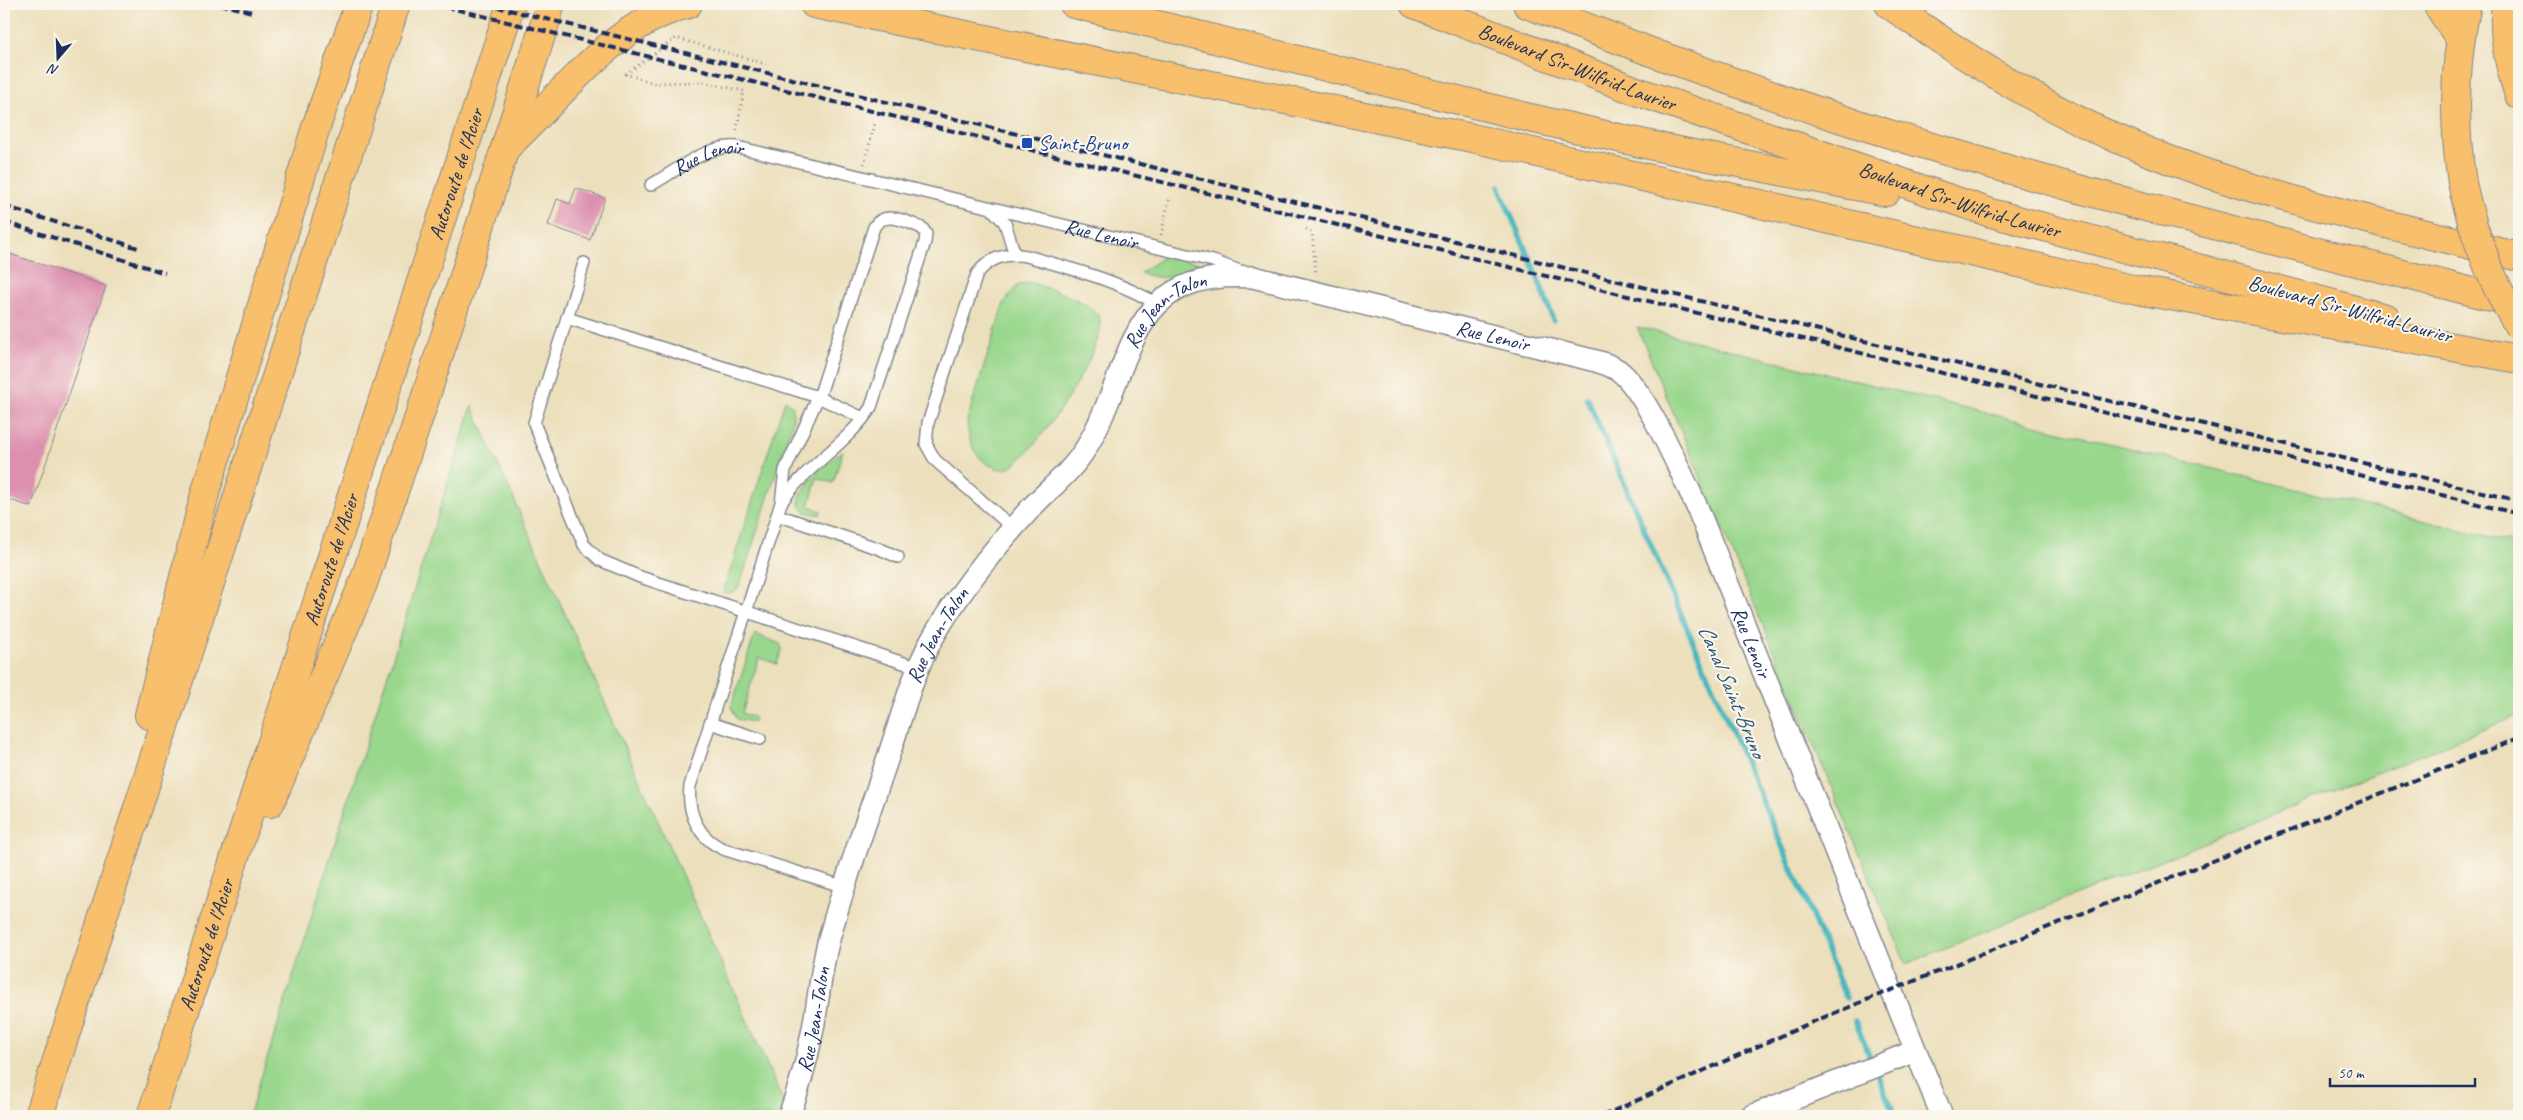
<svg xmlns="http://www.w3.org/2000/svg" width="2523" height="1120" font-family="Caveat,sans-serif">
<style>
.green{fill:#99d78c;stroke:#5a8375}
.lines{fill:none;stroke-linecap:round;stroke-linejoin:round}
.stream{stroke:#48b7be;stroke-width:5.5}
.building{fill:#dc8faf}
.service-casing{stroke:#84878d;stroke-width:14}
.minor-casing{stroke:#84878d;stroke-width:24}
.motorway-casing{stroke:#84878d;stroke-width:30}
.path{stroke:#84878d;stroke-width:3;stroke-dasharray:1 4;stroke-linecap:butt}
.service{stroke:#fff;stroke-width:11}
.minor{stroke:#fff;stroke-width:21}
.motorway{stroke:#f8bf6c;stroke-width:28}
.rail{stroke:#1b2f5e;stroke-width:4;stroke-dasharray:8 4;stroke-linecap:butt}
.motorway-bridge-casing{stroke:#84878d;stroke-width:30;stroke-linecap:butt}
.motorway-bridge{stroke:#f8bf6c;stroke-width:28}
.transit-dot{fill:#1a4fb4;stroke:#fbf7ec;stroke-width:2}
.labels{text-anchor:middle;dominant-baseline:central;stroke-width:4;stroke-linejoin:round;paint-order:stroke}
.street-label{font-size:21px;fill:#1b2f5e;stroke:#fbf7ec}
.transit-label{font-size:21px;fill:#164399;stroke:#fbf7ec;text-anchor:start}
.water-label{font-size:22px;font-style:italic;fill:#28587b;stroke:#fbf7ec}
</style>
<rect width="100%" height="100%" fill="#fbf7ec"/>
<filter id="ink" filterUnits="userSpaceOnUse"><feTurbulence type="fractalNoise" baseFrequency=".02" numOctaves="2"/><feDisplacementMap in="SourceGraphic" scale="10" xChannelSelector="R" yChannelSelector="G"/><feConvolveMatrix kernelMatrix="1 2 1 2 8 2 1 2 1" color-interpolation-filters="sRGB"/></filter>
<filter id="wash" filterUnits="userSpaceOnUse"><feTurbulence type="fractalNoise" baseFrequency=".0096" numOctaves="4" result="noise"/><feDisplacementMap in="SourceGraphic" scale="20" xChannelSelector="R" yChannelSelector="G"/><feGaussianBlur stdDeviation="1.12" result="paint"/><feColorMatrix in="noise" values="0 0 0 0 0 0 0 0 0 0 0 0 0 0 0 0 0 1.4 0 .05"/><feComposite in="paint" operator="in"/></filter>
<g filter="url(#wash)">
<rect width="100%" height="100%" fill="#ecdfbc"/>
<!-- green -->
<path class="green" d="M1166 255 1216 267C1186 274 1171 283 1140 273Z
M1027 282C1043 286 1095 302 1100 319 1108 346 1033 458 1008 468 1000 471 993 467 986 463 971 452 968 437 967 420L1004 303 1017 286Z
M1637 327 2519 544V715L1906 964Z
M785 400 793 406V421L740 584C737 591 731 595 723 592Z
M472 406 790 1116H249Z
M843 451 833 483 817 478 809 506 821 511 820 515 805 512 799 504C798 488 830 459 843 451Z
M755 634 780 644 782 649 777 664 759 658 742 713 755 718 753 722 737 719 731 707Z"/>
<g class="lines">
<!-- stream -->
<path class="stream" d="M1499 186C1516 231 1539 274 1553 320
M1587 398 1809 908 1846 998
M1855 1021 1895 1116"/>
</g>
<g id="blocks">
<!-- building -->
<path class="building" d="M576 188 605 198 590 240 548 225 557 199 570 204Z
M4 252 106 286 31 507 4 498Z"/>
</g>
</g>
<g filter="url(#ink)">
<use href="#blocks" fill-opacity="0" stroke="#84878d" stroke-width="1"/>
<g class="lines">
<defs>
<g id="service">
<path id="s1" d="M651 185C676 171 708 144 737 147L1213 261 1245 273"/>
<path d="M991 208 1005 223 1015 255"/>
<path d="M567 318 584 263"/>
<path d="M863 418 818 397 567 318 534 423 584 545 600 560 640 577 919 668"/>
<path d="M781 503 785 470 821 391 874 227C884 210 906 221 922 228L926 234 925 242 871 407C849 443 806 465 781 503L690 786C687 814 699 840 726 850L845 887"/>
<path d="M777 515 880 549 898 557"/>
<path d="M1013 528 935 460 926 444 928 423 977 274C990 257 1006 253 1027 256 1072 269 1117 280 1157 304"/>
<path d="M710 723 760 739"/>
</g>
<g id="minor">
<path id="s2" d="M789 1116C798 1091 806 1065 811 1038 818 1007 820 974 828 943 844 881 867 820 887 760 901 720 911 678 931 641 959 591 993 549 1032 507 1050 488 1072 471 1086 448 1135 366 1124 268 1253 277L1596 361C1604 363 1611 366 1618 370 1645 389 1682 475 1697 507L1942 1116"/>
<path d="M1751 1116 1915 1051"/>
</g>
<g id="motorway">
<path d="M814 4 1472 138 2137 290 2519 359"/>
<path d="M1074 4 1530 118 1663 148 1886 192"/>
<path id="s3" d="M1414 4 1639 92 1991 213 2386 318"/>
<path d="M1527 4C1632 46 1738 85 1845 120 2067 191 2294 245 2519 304"/>
<path d="M1889 4C1962 56 2038 104 2120 140 2247 195 2386 223 2519 257"/>
<path d="M2437 4 2460 39"/>
<path d="M2506 4C2502 34 2509 66 2519 95"/>
<path d="M505 148C562 97 609 25 688 4"/>
<path d="M2462 183C2453 124 2454 63 2467 4"/>
<path d="M149 715 206 490 316 127 359 4"/>
<path d="M270 803 363 584 424 402 551 4"/>
<path d="M39 1116 396 4"/>
<path id="s4" d="M151 1116 511 4"/>
</g>
</defs>
<!-- service casing -->
<use href="#service" class="service-casing"/>
<!-- minor casing -->
<use href="#minor" class="minor-casing"/>
<!-- motorway casing -->
<use href="#motorway" class="motorway-casing"/>
<!-- path -->
<path class="path" d="M625 74 654 83 703 82 744 91 736 133
M626 74 676 38 766 64
M864 164 875 123
M1306 229 1312 232 1316 274
M1161 235 1170 196"/>
<!-- service -->
<use href="#service" class="service"/>
<!-- minor -->
<use href="#minor" class="minor"/>
<!-- motorway -->
<use href="#motorway" class="motorway"/>
<!-- rail -->
<path class="rail" d="M220 4 252 12
M434 4 2519 514
M485 4 2519 501
M4 206 138 248
M4 222 165 273
M1602 1116 1817 1020 2519 738"/>
<defs>
<path id="motorway-bridge" d="M2462 183C2473 234 2492 283 2519 327"/>
</defs>
<!-- motorway-bridge casing -->
<use href="#motorway-bridge" class="motorway-bridge-casing"/>
<!-- motorway-bridge -->
<use href="#motorway-bridge" class="motorway-bridge"/>
</g>
</g>
<!-- markers -->
<rect class="transit-dot" x="1021" y="137" width="12" height="12" rx="2.5"/>
<g class="labels">
<!-- street labels -->
<g class="street-label">
<text stroke="none"><textPath href="#s3" startOffset="175">Boulevard Sir-Wilfrid-Laurier</textPath></text>
<text stroke="none"><textPath href="#s1" startOffset="65">Rue Lenoir</textPath></text>
<text stroke="none"><textPath href="#s4" startOffset="990">Autoroute de l'Acier</textPath></text>
<text stroke="none"><textPath href="#s3" startOffset="580">Boulevard Sir-Wilfrid-Laurier</textPath></text>
<text stroke="none"><textPath href="#s1" startOffset="470">Rue Lenoir</textPath></text>
<text transform="translate(2350 309) rotate(15)">Boulevard Sir-Wilfrid-Laurier</text>
<text stroke="none"><textPath href="#s2" startOffset="909">Rue Jean-Talon</textPath></text>
<text stroke="none"><textPath href="#s2" startOffset="1256">Rue Lenoir</textPath></text>
<text stroke="none"><textPath href="#s4" startOffset="585">Autoroute de l'Acier</textPath></text>
<text stroke="none"><textPath href="#s2" startOffset="505">Rue Jean-Talon</textPath></text>
<text stroke="none"><textPath href="#s2" startOffset="1691">Rue Lenoir</textPath></text>
<text stroke="none"><textPath href="#s4" startOffset="180">Autoroute de l'Acier</textPath></text>
<text stroke="none"><textPath href="#s2" startOffset="100">Rue Jean-Talon</textPath></text>
</g>
<!-- transit labels -->
<g class="transit-label">
<text x="1038" y="143">Saint-Bruno</text>
</g>
<!-- water labels -->
<g class="water-label">
<text transform="translate(1732 691) rotate(67)">Canal Saint-Bruno</text>
</g>
</g>
<!-- margin -->
<rect width="2523" height="1120" fill="none" stroke="#fbf7ec" stroke-width="20"/>
<!-- north arrow -->
<g transform="translate(58 58) rotate(199)" stroke="#fbf7ec" stroke-width="4" paint-order="stroke">
<path d="M0-4L9 19L0 12L-9 19Z" fill="#1b2f5e"/>
<text y="-8" font-size="14" font-weight="bold" text-anchor="middle" fill="#1b2f5e">N</text>
</g>
<!-- scale -->
<path d="M2330 1078v8h145v-8" fill="none" stroke="#1b2f5e" stroke-width="2.5"/>
<text x="2338" y="1078" font-size="15" fill="#1b2f5e" stroke="#fbf7ec" stroke-width="4" paint-order="stroke">50 m</text>
</svg>
